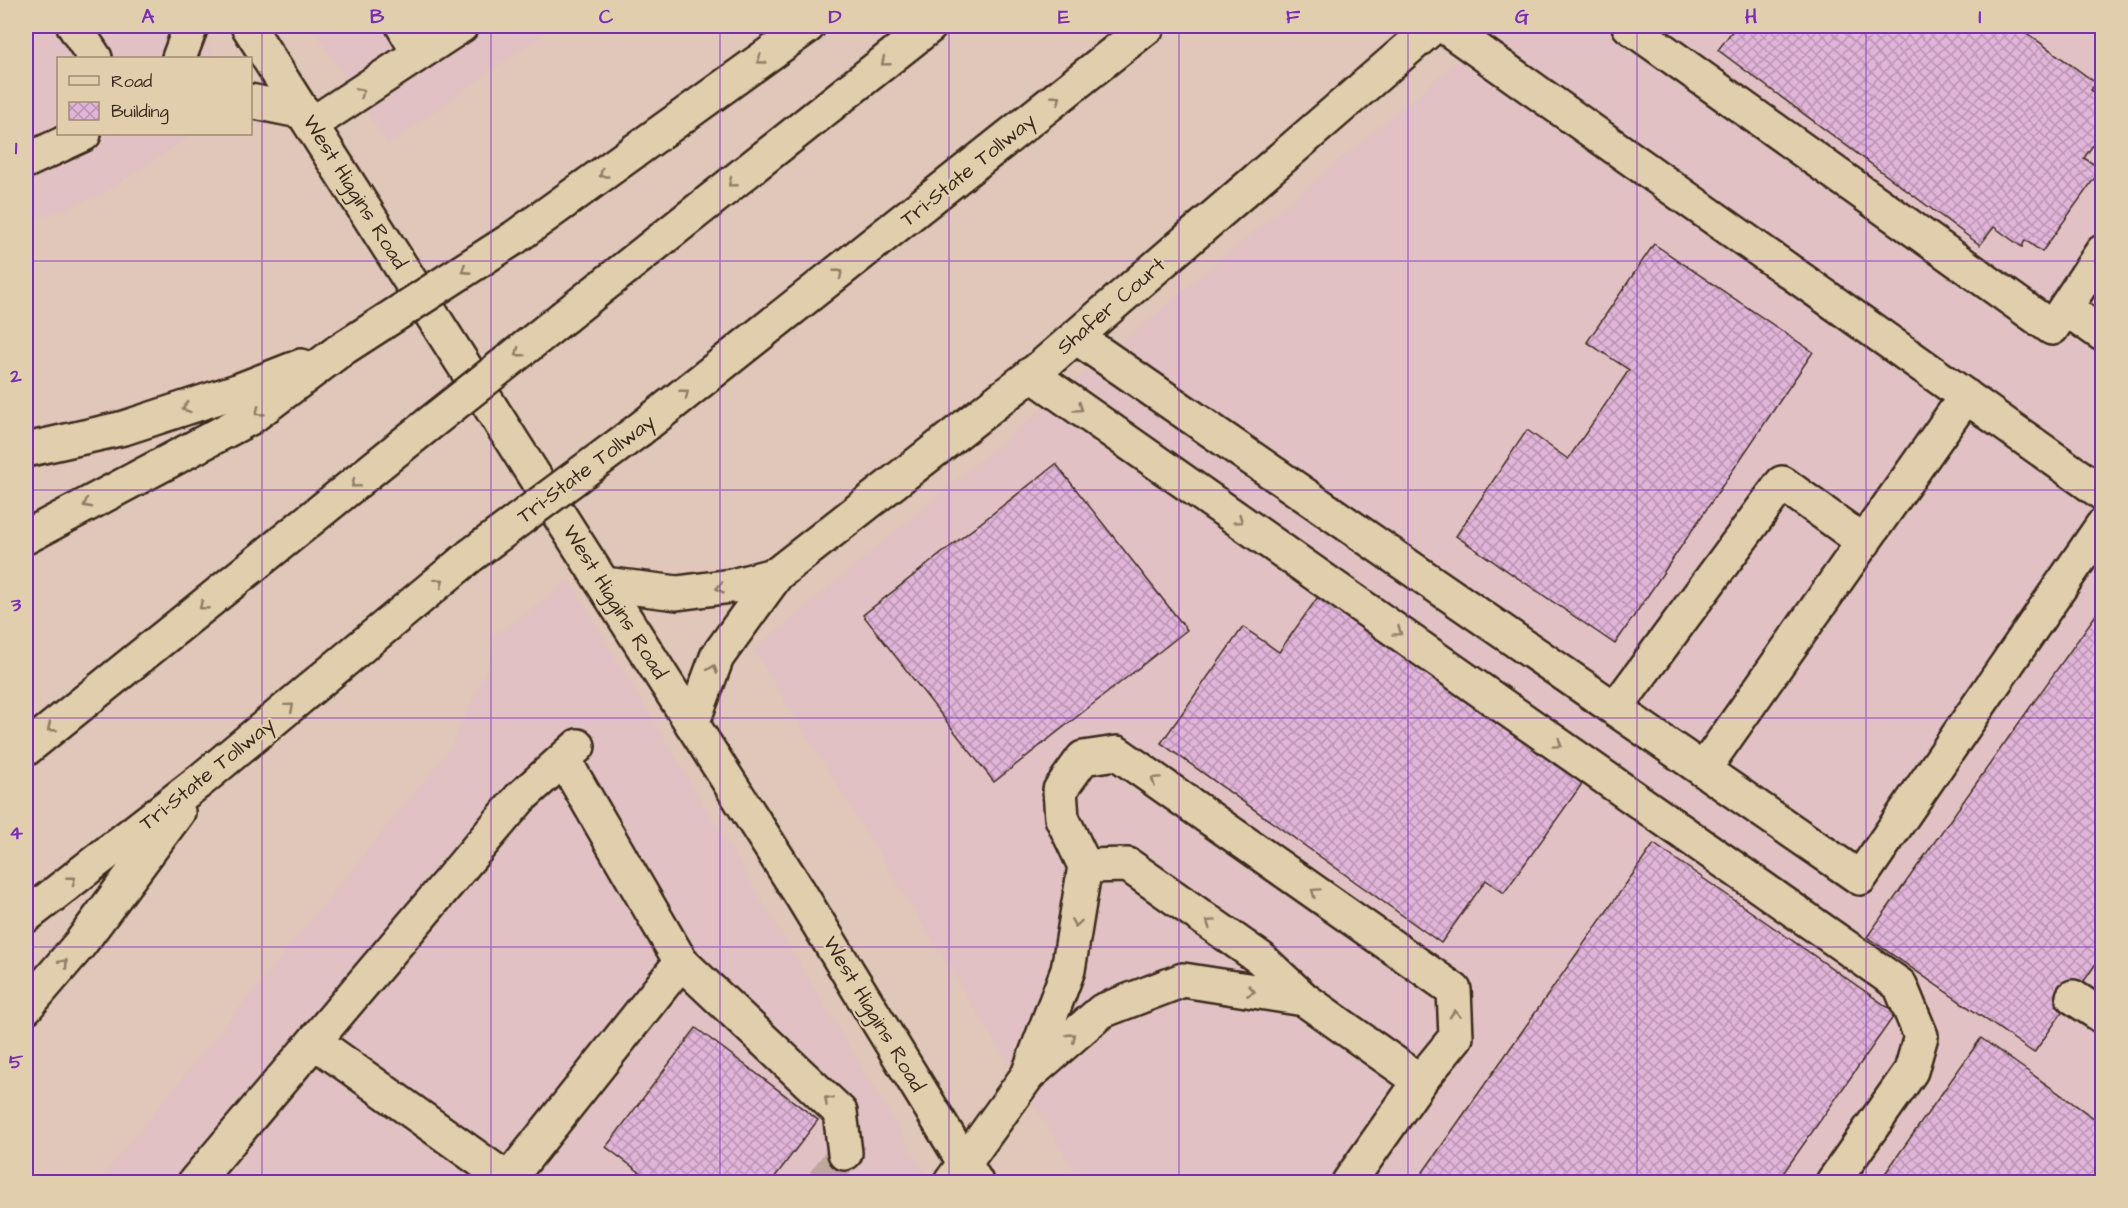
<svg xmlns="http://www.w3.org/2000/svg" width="2128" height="1208" font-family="'Architects Daughter',sans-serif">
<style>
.built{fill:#e1c1c3}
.building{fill:url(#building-cross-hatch);stroke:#3b2a1e;stroke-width:1.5}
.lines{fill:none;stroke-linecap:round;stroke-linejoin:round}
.minor-tunnel{stroke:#c0a79b;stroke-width:33;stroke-dasharray:33 16;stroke-linecap:butt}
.minor-casing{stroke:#3b2a1e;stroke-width:38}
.major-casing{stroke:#3b2a1e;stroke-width:38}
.highway-casing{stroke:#3b2a1e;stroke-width:38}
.minor{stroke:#e1ceac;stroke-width:33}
.major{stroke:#e1ceac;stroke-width:33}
.highway{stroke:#e1ceac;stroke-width:33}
.highway-bridge-casing{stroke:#3b2a1e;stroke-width:38;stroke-linecap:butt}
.highway-bridge{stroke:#e1ceac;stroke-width:33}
.oneway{stroke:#8e7c65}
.grid{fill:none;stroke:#7b2cbf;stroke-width:1.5;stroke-opacity:0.55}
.labels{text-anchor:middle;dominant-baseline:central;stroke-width:4.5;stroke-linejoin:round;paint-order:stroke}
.street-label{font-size:21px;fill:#3b2a1e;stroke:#e1ceac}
.neatline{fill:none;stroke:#7b2cbf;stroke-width:2}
.grid-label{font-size:20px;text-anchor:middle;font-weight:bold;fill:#7b2cbf}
</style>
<defs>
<pattern id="building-cross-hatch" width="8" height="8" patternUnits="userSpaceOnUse" patternTransform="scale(1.5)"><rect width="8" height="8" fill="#e1b4d9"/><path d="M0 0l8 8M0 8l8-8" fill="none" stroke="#b893af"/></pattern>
</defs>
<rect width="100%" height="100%" fill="#e1c6ba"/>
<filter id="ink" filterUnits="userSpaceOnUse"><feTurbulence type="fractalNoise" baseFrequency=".0167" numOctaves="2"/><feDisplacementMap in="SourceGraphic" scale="12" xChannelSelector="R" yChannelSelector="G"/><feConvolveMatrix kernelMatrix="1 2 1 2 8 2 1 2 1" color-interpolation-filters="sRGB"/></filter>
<g filter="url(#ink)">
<!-- built -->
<path class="built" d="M26 26H195L216 58H58V134H193L102 194 49 215 26 216Z
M312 26H553L388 144Z
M1500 26H2098L2102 29V1182H1082L754 650Z
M569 580 930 1182H98L451 748 496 648 490 638 514 623Z"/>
<!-- building -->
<path class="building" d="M1736 26H2017L2096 83 2091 90 2102 97V132L2084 158 2101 169 2042 252 2025 240 2022 247 1994 227 1980 245 1718 50Z
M1654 244 1813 352 1615 644 1456 536 1527 430 1568 459 1629 370 1587 342Z
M1056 464 1187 630 994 782 863 615Z
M1320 594 1584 781 1504 893 1486 880 1441 943 1161 743 1243 627 1279 652Z
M2102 606V955L2034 1053 1867 937Z
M1654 844 1896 1013 1777 1182H1416Z
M696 1028 818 1120 771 1182H653L606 1147Z
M1981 1038 2102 1124V1182H1879Z"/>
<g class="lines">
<!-- minor-tunnel -->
<path class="minor-tunnel" d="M823 1182 845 1153"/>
<defs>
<path id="minor" d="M74 26 95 58
M403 26 419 53
M1444 26 2102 493
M1629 26 2052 328 2102 252
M179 58 191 26
M250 101 304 112
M312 124 461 26
M26 161 84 134
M2065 308 2102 334
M1076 337 1860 878 2102 526
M1031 374 1900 985 1921 1036 1911 1071 1833 1182
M604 584 677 593 732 586 777 574
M1615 709 1782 483 1864 542
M692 724 717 657 777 574 1041 367 1434 26
M564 760 681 962 840 1112 845 1153
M1703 770 1966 396
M1085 866 1128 865 1260 958 1304 999 1420 1081 1349 1182
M2073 997 2102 1016
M315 1042 511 1182
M1028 1075 1068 970 1085 866 1062 818 1060 790 1083 758 1117 753 1454 990 1456 1037 1420 1081
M508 1180 681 962
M195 1182 520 798 578 746
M951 1182 1028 1075 1102 1011 1183 980 1304 999"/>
<path id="major" d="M248 26 801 895 976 1182"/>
<path id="highway" d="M514 238 808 26
M565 316 930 26
M639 430 1148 26
M26 450 124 428 237 391 301 366
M26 537 250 418 339 351
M26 749 400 447
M26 916 201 780 470 556
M26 1007 80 944 178 812"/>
</defs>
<!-- minor casing -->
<use href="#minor" class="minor-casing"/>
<!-- major casing -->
<use href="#major" class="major-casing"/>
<!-- highway casing -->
<use href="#highway" class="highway-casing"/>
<!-- minor -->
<use href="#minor" class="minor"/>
<!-- major -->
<use href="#major" class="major"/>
<!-- highway -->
<use href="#highway" class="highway"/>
<defs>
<path id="highway-bridge" d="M339 351 514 238
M400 447 565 316
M470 556 639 430"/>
</defs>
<!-- highway-bridge casing -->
<use href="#highway-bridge" class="highway-bridge-casing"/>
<!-- highway-bridge -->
<use href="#highway-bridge" class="highway-bridge"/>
</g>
<!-- one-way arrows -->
<defs><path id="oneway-chevron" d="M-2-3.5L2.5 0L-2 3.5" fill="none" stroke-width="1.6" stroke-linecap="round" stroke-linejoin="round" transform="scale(1.5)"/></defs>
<g class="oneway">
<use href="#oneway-chevron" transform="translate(761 60) rotate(144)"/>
<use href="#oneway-chevron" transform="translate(885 62) rotate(141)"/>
<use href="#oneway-chevron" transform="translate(361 92) rotate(-34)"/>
<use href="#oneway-chevron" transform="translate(1057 99) rotate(-39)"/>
<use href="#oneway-chevron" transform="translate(603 174) rotate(144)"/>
<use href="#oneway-chevron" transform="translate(732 183) rotate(141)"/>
<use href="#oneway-chevron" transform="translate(465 270) rotate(147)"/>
<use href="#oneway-chevron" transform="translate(839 273) rotate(-39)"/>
<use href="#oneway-chevron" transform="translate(519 353) rotate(142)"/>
<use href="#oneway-chevron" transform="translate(685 393) rotate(-38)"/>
<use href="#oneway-chevron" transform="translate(186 408) rotate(162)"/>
<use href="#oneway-chevron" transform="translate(1079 408) rotate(35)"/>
<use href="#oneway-chevron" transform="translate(259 412) rotate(143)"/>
<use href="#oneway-chevron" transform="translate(355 484) rotate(141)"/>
<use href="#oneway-chevron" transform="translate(87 504) rotate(152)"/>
<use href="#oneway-chevron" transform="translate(1239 520) rotate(35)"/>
<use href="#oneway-chevron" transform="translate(440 582) rotate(-40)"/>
<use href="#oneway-chevron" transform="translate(720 588) rotate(171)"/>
<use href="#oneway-chevron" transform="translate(203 606) rotate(141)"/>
<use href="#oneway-chevron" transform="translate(1398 632) rotate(35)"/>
<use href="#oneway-chevron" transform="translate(713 669) rotate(-69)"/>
<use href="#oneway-chevron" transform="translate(290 707) rotate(-40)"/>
<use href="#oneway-chevron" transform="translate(51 728) rotate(141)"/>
<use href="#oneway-chevron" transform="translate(1558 744) rotate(35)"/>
<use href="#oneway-chevron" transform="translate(1155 780) rotate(-145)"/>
<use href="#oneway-chevron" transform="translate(72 880) rotate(-38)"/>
<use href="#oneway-chevron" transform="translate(1315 892) rotate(-145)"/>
<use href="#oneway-chevron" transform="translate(1076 923) rotate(99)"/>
<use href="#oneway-chevron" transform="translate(1210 923) rotate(-145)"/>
<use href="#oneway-chevron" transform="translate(64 963) rotate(-49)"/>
<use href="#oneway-chevron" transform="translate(1251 991) rotate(9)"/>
<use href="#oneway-chevron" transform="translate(1455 1014) rotate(-92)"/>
<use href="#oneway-chevron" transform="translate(1072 1037) rotate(-41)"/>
<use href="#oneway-chevron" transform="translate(828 1100) rotate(-137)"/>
</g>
</g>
<!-- grid -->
<path class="grid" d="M262 26V1182M491 26V1182M720 26V1182M949 26V1182M1179 26V1182M1408 26V1182M1637 26V1182M1866 26V1182M26 261H2102M26 490H2102M26 718H2102M26 947H2102"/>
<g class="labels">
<!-- street labels -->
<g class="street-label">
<text transform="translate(968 170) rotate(-39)">Tri-State Tollway</text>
<text transform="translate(355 192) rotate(58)">West Higgins Road</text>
<text transform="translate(1111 306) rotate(-41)">Shafer Court</text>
<text transform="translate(586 469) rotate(-37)">Tri-State Tollway</text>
<text transform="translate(615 602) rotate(58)">West Higgins Road</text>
<text transform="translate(207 774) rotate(-39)">Tri-State Tollway</text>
<text transform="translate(874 1014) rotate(59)">West Higgins Road</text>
</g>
</g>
<!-- margin -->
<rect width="2128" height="1208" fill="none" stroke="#e1ceac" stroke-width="66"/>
<!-- legend -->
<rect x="57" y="57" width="195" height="78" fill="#e1ceac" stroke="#9f8c73" stroke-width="1.5"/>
<rect x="69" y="76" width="30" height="9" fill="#e1ceac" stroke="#9f8c73" stroke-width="1.5"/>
<text x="111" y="87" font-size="18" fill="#3b2a1e">Road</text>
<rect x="69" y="102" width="30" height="18" fill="url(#building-cross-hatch)" stroke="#9f8c73" stroke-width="1.5"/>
<text x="111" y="117" font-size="18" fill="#3b2a1e">Building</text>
<rect x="33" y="33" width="2062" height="1142" class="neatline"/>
<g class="grid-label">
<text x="148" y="23">A</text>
<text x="377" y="23">B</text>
<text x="606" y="23">C</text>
<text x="835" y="23">D</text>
<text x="1064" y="23">E</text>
<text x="1293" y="23">F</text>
<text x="1522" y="23">G</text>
<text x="1751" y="23">H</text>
<text x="1980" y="23">I</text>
<text x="16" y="154">1</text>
<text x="16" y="382">2</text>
<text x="16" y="611">3</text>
<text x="16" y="839">4</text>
<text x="16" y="1068">5</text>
</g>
</svg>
